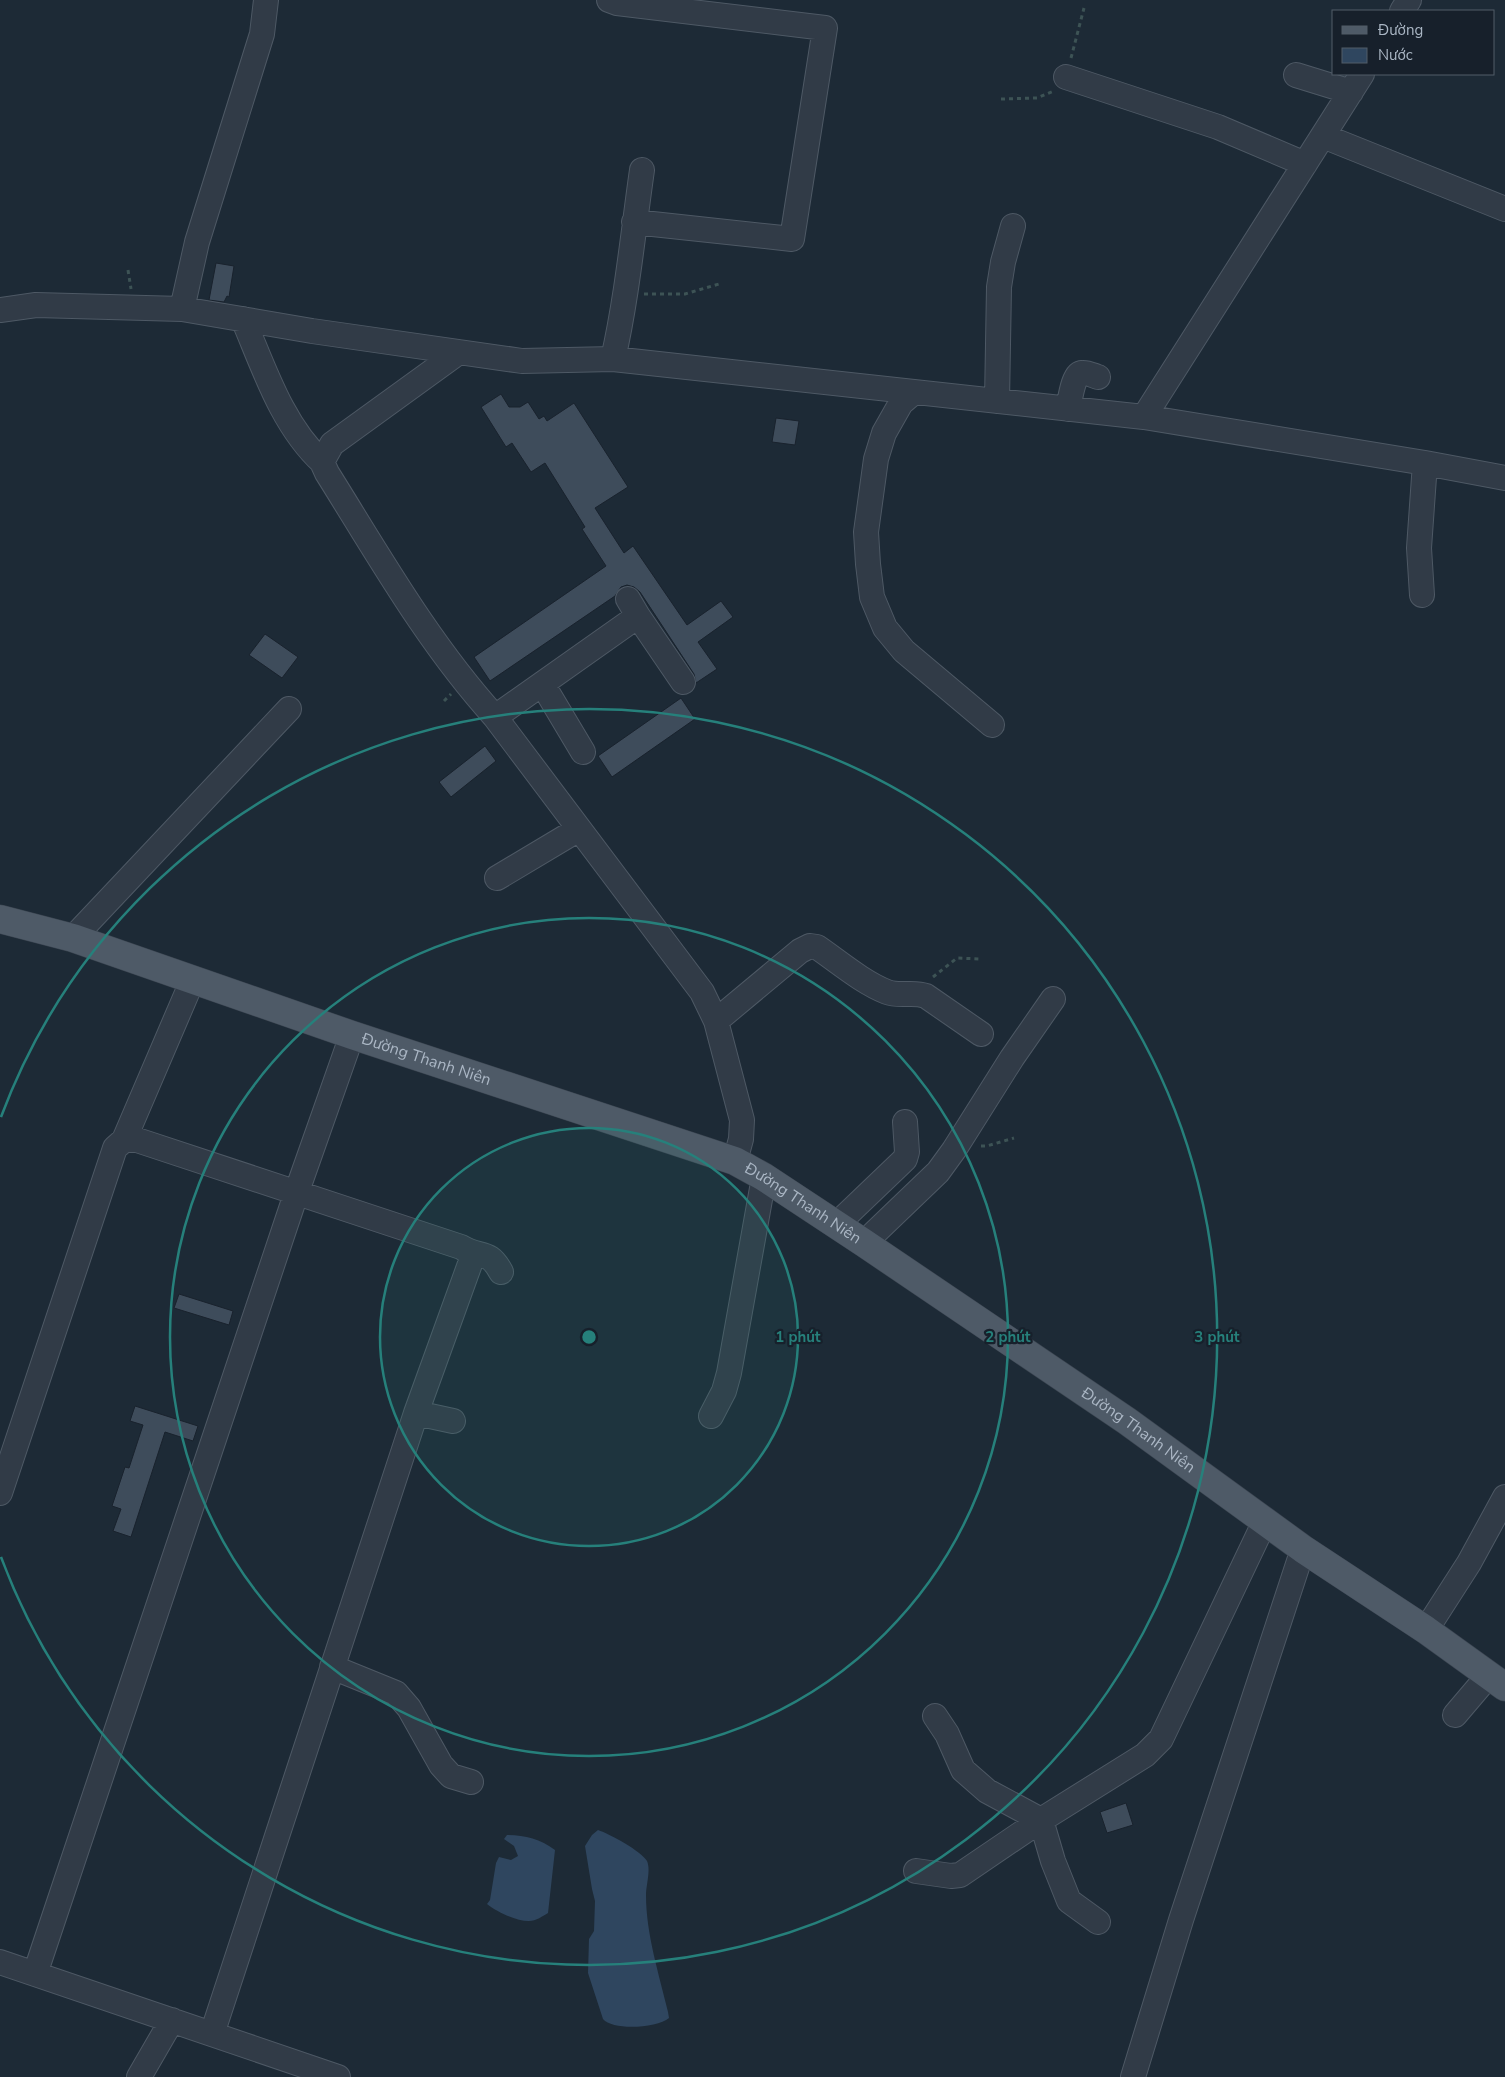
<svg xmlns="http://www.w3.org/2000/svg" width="1505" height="2077" font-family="'Nunito Sans',sans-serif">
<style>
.water{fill:#2f465f}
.building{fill:#3e4c5b;stroke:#19222d}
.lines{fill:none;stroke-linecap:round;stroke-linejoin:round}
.minor-casing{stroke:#4e5965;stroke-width:26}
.major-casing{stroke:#3a4450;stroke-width:29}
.path{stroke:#3d5355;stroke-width:3;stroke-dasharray:4 4;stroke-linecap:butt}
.minor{stroke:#313b47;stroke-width:24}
.major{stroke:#4e5a67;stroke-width:28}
.ring{fill:none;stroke:#26807b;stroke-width:2.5}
.labels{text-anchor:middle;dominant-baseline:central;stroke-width:4.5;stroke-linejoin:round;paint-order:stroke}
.street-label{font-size:16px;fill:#aab6c4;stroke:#17202b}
.centre{fill:#26807b;stroke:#17202b;stroke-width:2.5}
.ring-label{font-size:15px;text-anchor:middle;font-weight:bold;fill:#26807b;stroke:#17202b;stroke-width:4.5;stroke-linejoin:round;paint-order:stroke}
</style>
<rect width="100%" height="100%" fill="#1d2a36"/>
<!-- water -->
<path class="water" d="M598 1830C610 1834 641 1851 647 1861 651 1870 646 1885 646 1895 646 1934 659 1974 668 2012L669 2018C657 2028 613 2031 603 2019L588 1973 589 1939 594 1931 595 1901 592 1889 585 1846 592 1835Z
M507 1835C525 1835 540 1839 555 1850L548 1913C543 1916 536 1921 529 1921 516 1921 497 1912 487 1904L490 1900 496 1863 499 1857 511 1860 518 1856 514 1846 504 1839Z"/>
<!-- building -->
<path class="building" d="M216 263 234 266 229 297 227 296 224 302 209 300Z
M501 394 509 407H520L528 402 539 419 544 416 547 421 574 403 628 487 595 508 624 553 633 546 687 625 721 601 733 617 698 642 717 669 696 683 694 674 640 592 634 587 627 585 621 587 615 596 490 681 474 657 606 566 582 529 585 527 545 463 531 472 512 443 506 447 481 407Z
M776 418 799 421 795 445 772 442Z
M265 634 298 657 282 678 249 655Z
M681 698 695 719 612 777 598 756Z
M485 746 496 761 451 797 439 782Z
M179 1294 233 1311 229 1325 174 1308Z
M135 1406 198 1426 193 1441 165 1432 131 1537 113 1531 121 1509 112 1506 125 1467 129 1468 143 1425 130 1421Z
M1126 1803 1133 1825 1107 1833 1100 1812Z"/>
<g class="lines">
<defs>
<path id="minor" d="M609 0 617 3 825 28 792 239 634 222
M1402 11 1409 0
M1296 75 1351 92
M1066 77 1218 127 1305 164
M1323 136 1505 209
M182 309 197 242 262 34 266 0
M0 310 36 305 182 309 312 331 522 361 613 359 1144 417 1425 463 1505 478
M243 319C264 368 282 425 322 462
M459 352 332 444 322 462 327 473C379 556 428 643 495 717L702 992 716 1021 742 1120 741 1139 735 1161
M613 359C627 297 633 233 642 170
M914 392 901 403 884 433 876 459 866 532 868 564 872 597 885 628 904 651 992 725
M997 401 999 287 1003 262 1013 226
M1068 409C1070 401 1073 373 1082 373 1087 372 1094 376 1098 377
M1144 417 1362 74
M1422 595 1419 548 1425 463
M638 616 683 682
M543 685 583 752
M495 717 638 616 628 599
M497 878 579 829
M73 938 289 709
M716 1021 800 951 810 946 817 947C839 962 862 982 887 992 900 997 913 991 926 996L981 1034
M124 1140H137L461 1247C480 1259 488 1248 501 1272
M836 1225 905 1159 907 1152 905 1122
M864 1243 938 1172 954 1150 1012 1058 1053 999
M416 1413 453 1421
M711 1416 724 1391 729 1373 764 1177
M0 1493 115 1148 124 1140 193 979
M1426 1630 1469 1563 1505 1497
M332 1667 396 1693 409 1708 441 1765 451 1776 471 1782
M1455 1715 1489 1675
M935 1716 947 1734 963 1770 987 1791 1041 1820 1053 1861 1069 1901 1098 1922
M916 1871 951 1876 960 1875 1041 1820 1145 1755 1161 1739 1265 1521
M0 1962 338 2077
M35 1974 296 1194 352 1035
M212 2034 416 1413 471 1261 469 1252
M139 2077 172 2020
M1133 2077 1181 1920 1303 1549"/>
<g id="major">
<path id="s1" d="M0 919 73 938 352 1035 735 1161 764 1177 864 1243 1127 1421 1303 1549 1426 1630 1505 1687"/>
</g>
</defs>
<!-- minor casing -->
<use href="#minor" class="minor-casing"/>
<!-- major casing -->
<use href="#major" class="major-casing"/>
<!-- path -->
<path class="path" d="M1071 58 1084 8
M1001 99 1037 98 1054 91
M128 270 131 289
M644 294H685L719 284
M444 701 451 694
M933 977 957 958 981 959
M981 1146H987L1014 1138"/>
<!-- minor -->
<use href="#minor" class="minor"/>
<!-- major -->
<use href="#major" class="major"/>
</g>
<!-- distance rings -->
<circle cx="589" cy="1337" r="209" fill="#26807b" fill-opacity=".12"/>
<g class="ring">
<circle cx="589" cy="1337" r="209"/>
<circle cx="589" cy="1337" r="419"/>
<path d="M1 1117A628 628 0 1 1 1 1557"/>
</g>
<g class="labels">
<!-- street labels -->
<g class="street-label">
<text stroke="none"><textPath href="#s1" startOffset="449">Đường Thanh Niên</textPath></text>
<text stroke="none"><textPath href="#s1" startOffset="854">Đường Thanh Niên</textPath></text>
<text stroke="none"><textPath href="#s1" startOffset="1259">Đường Thanh Niên</textPath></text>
</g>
</g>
<circle cx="589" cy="1337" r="8" class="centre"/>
<g class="ring-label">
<text x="798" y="1342">1 phút</text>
<text x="1008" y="1342">2 phút</text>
<text x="1217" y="1342">3 phút</text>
</g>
<!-- legend -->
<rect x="1332" y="10" width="162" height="65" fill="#17202b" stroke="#525c68"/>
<rect x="1342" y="26" width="25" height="8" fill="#4e5a67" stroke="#525c68"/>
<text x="1378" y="35" font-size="15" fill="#aab6c4">Đường</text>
<rect x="1342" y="48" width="25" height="15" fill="#2f465f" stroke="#525c68"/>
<text x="1378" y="60" font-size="15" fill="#aab6c4">Nước</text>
</svg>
